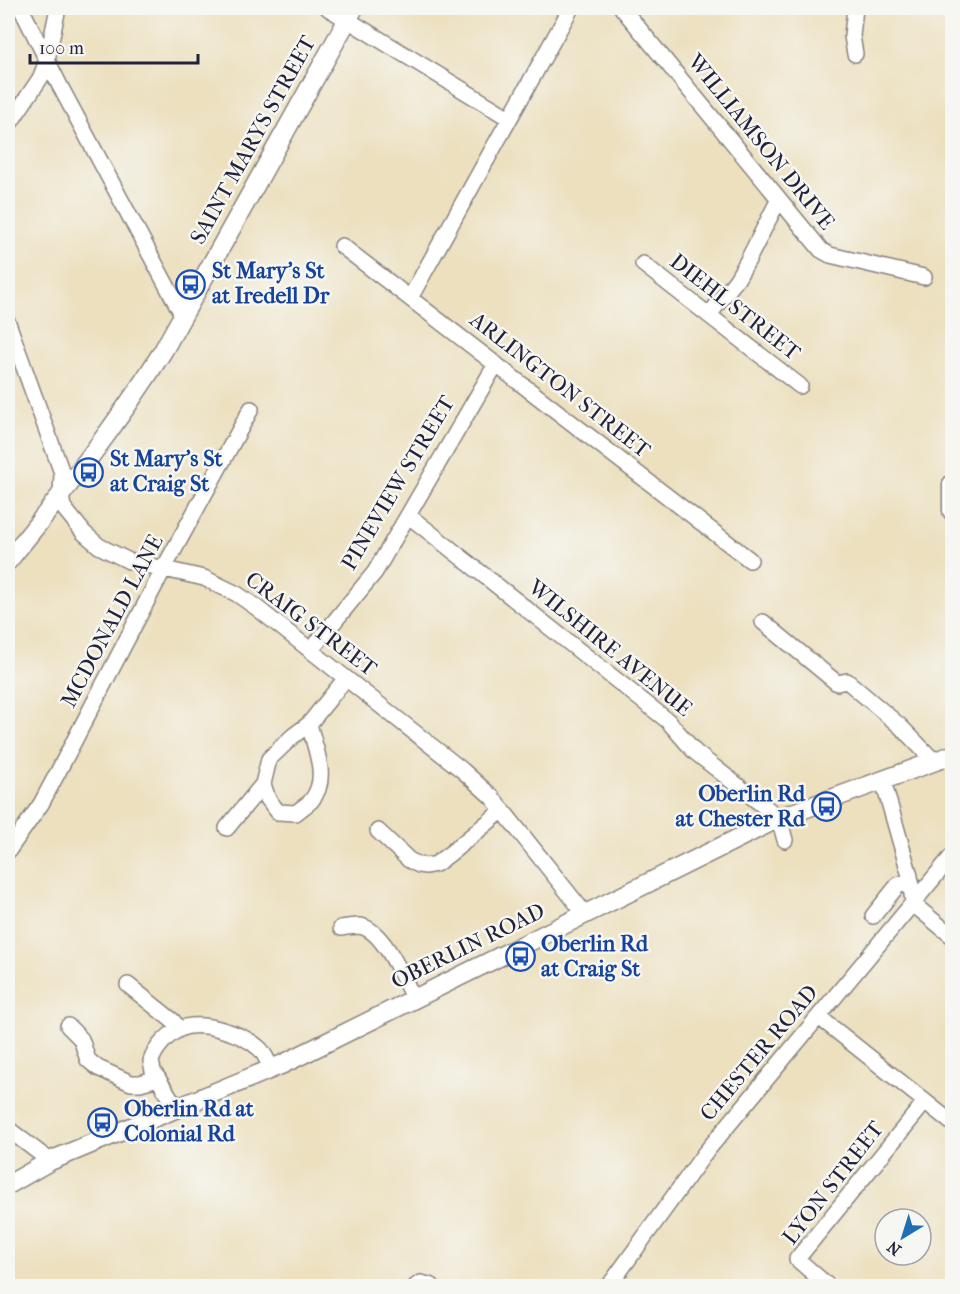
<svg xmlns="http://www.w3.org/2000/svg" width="960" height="1294" font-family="'IM FELL French Canon',serif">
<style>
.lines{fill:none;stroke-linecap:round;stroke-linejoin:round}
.minor-casing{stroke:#87817d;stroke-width:18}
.major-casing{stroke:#87817d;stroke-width:21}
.minor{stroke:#fff;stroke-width:15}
.major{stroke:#fff;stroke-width:18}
.labels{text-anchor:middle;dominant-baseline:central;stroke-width:5;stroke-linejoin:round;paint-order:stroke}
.street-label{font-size:22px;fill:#22223b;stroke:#f6f6f2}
.transit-label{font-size:22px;font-weight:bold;fill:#164399;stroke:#f6f6f2;text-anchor:start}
</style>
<rect width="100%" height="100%" fill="#f6f6f2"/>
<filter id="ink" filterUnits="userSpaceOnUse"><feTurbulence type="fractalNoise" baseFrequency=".0167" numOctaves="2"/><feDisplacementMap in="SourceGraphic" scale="12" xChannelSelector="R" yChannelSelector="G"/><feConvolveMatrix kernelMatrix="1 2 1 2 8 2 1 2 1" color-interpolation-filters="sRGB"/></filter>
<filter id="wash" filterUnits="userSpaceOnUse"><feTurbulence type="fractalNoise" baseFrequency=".008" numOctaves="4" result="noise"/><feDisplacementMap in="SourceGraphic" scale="24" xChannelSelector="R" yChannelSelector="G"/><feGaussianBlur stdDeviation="1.35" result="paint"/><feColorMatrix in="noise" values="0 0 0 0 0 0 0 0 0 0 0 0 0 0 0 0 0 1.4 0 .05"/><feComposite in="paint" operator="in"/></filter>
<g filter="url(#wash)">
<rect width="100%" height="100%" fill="#ece0bf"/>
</g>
<g filter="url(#ink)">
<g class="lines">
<defs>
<path id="minor" d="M21 8 60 86 183 316
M328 8 509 118
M622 8 821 250 830 255 924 277
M855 54 852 36 855 8
M8 126 41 77 47 60 58 8
M342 246 750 560
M643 264 800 386
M410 298 571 8
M709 315 737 279 748 260 779 199
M8 323 62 473 61 495 63 507 84 533 99 546 129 561 204 578 237 594 257 608 462 770 492 797 585 914
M409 516 668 721 695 752 779 818 785 840
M763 622 837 683 847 681 900 726 935 762
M311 650 375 572 496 364
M883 781 910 876 913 904 952 936
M263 784 268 799 278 812 296 813C300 809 307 805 311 801 330 779 315 749 309 724
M227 828 263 784 269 759 293 736 309 724 346 678
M378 831 409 860 419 865 426 866 436 864 452 852 503 810
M8 851 41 804 58 772 163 570 251 409
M873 916 898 885 911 881
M341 928C347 927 354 926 360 926 384 930 404 980 414 1000
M128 985 173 1021 178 1029
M819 1017 952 1123
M68 1026 81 1039 88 1060 98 1068 131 1083H140L158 1078
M177 1108 153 1071 151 1061C155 1049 166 1036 178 1030 199 1018 244 1034 260 1049 265 1054 268 1063 272 1069
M8 1129 50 1161
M416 1286 421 1283 432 1286
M609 1286 705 1153 952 856
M828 1286 797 1259 925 1102"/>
<path id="major" d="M952 484V511
M8 561C63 493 117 425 163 351L354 8
M8 1185 50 1161 283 1064 779 818 952 755"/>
</defs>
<!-- minor casing -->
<use href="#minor" class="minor-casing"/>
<!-- major casing -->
<use href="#major" class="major-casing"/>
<!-- minor -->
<use href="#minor" class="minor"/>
<!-- major -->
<use href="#major" class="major"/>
</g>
</g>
<!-- icons -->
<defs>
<symbol id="bus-ring" viewBox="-11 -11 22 22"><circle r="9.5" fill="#f6f6f2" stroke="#1a4fb4" stroke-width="1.5"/><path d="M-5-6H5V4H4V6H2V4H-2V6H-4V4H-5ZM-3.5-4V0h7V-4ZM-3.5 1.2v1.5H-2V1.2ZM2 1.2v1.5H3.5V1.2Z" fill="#1a4fb4"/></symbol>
</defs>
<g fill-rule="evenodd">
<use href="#bus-ring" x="174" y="268" width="33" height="33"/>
<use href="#bus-ring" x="72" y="456" width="33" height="33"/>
<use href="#bus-ring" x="810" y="790" width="33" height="33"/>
<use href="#bus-ring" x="504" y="940" width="33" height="33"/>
<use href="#bus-ring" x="86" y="1106" width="33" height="33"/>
</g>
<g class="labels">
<!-- street labels -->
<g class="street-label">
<text transform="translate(253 140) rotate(-61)">SAINT MARYS STREET</text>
<text transform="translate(761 142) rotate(51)">WILLIAMSON DRIVE</text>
<text transform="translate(735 307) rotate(38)">DIEHL STREET</text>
<text transform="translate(560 385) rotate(38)">ARLINGTON STREET</text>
<text transform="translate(398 483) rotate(-59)">PINEVIEW STREET</text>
<text transform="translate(112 621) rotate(-62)">MCDONALD LANE</text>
<text transform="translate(311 624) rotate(37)">CRAIG STREET</text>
<text transform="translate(610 648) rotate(39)">WILSHIRE AVENUE</text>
<text transform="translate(468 946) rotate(-26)">OBERLIN ROAD</text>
<text transform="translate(759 1053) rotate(-50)">CHESTER ROAD</text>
<text transform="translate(833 1183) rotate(-52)">LYON STREET</text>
</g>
<!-- transit labels -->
<g class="transit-label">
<text x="212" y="271">St Mary's St<tspan x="212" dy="25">at Iredell Dr</tspan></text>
<text x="110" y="459">St Mary's St<tspan x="110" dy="25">at Craig St</tspan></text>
<text x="805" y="794" text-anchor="end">Oberlin Rd<tspan x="805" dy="25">at Chester Rd</tspan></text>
<text x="541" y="944">Oberlin Rd<tspan x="541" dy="25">at Craig St</tspan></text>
<text x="124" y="1109">Oberlin Rd at<tspan x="124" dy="25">Colonial Rd</tspan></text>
</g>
</g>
<!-- margin -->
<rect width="960" height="1294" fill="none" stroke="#f6f6f2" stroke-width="30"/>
<!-- north arrow -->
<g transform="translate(903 1237) rotate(218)"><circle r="28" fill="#f6f6f2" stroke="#a1a1a9" stroke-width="1.5"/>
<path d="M0-4.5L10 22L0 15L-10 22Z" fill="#1f6fb2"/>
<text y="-9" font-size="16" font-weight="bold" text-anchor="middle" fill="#22223b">N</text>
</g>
<!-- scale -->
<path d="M30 54v9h168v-9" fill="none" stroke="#22223b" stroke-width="3"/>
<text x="39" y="54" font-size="18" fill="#22223b" stroke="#f6f6f2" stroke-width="4.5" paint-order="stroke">100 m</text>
</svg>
